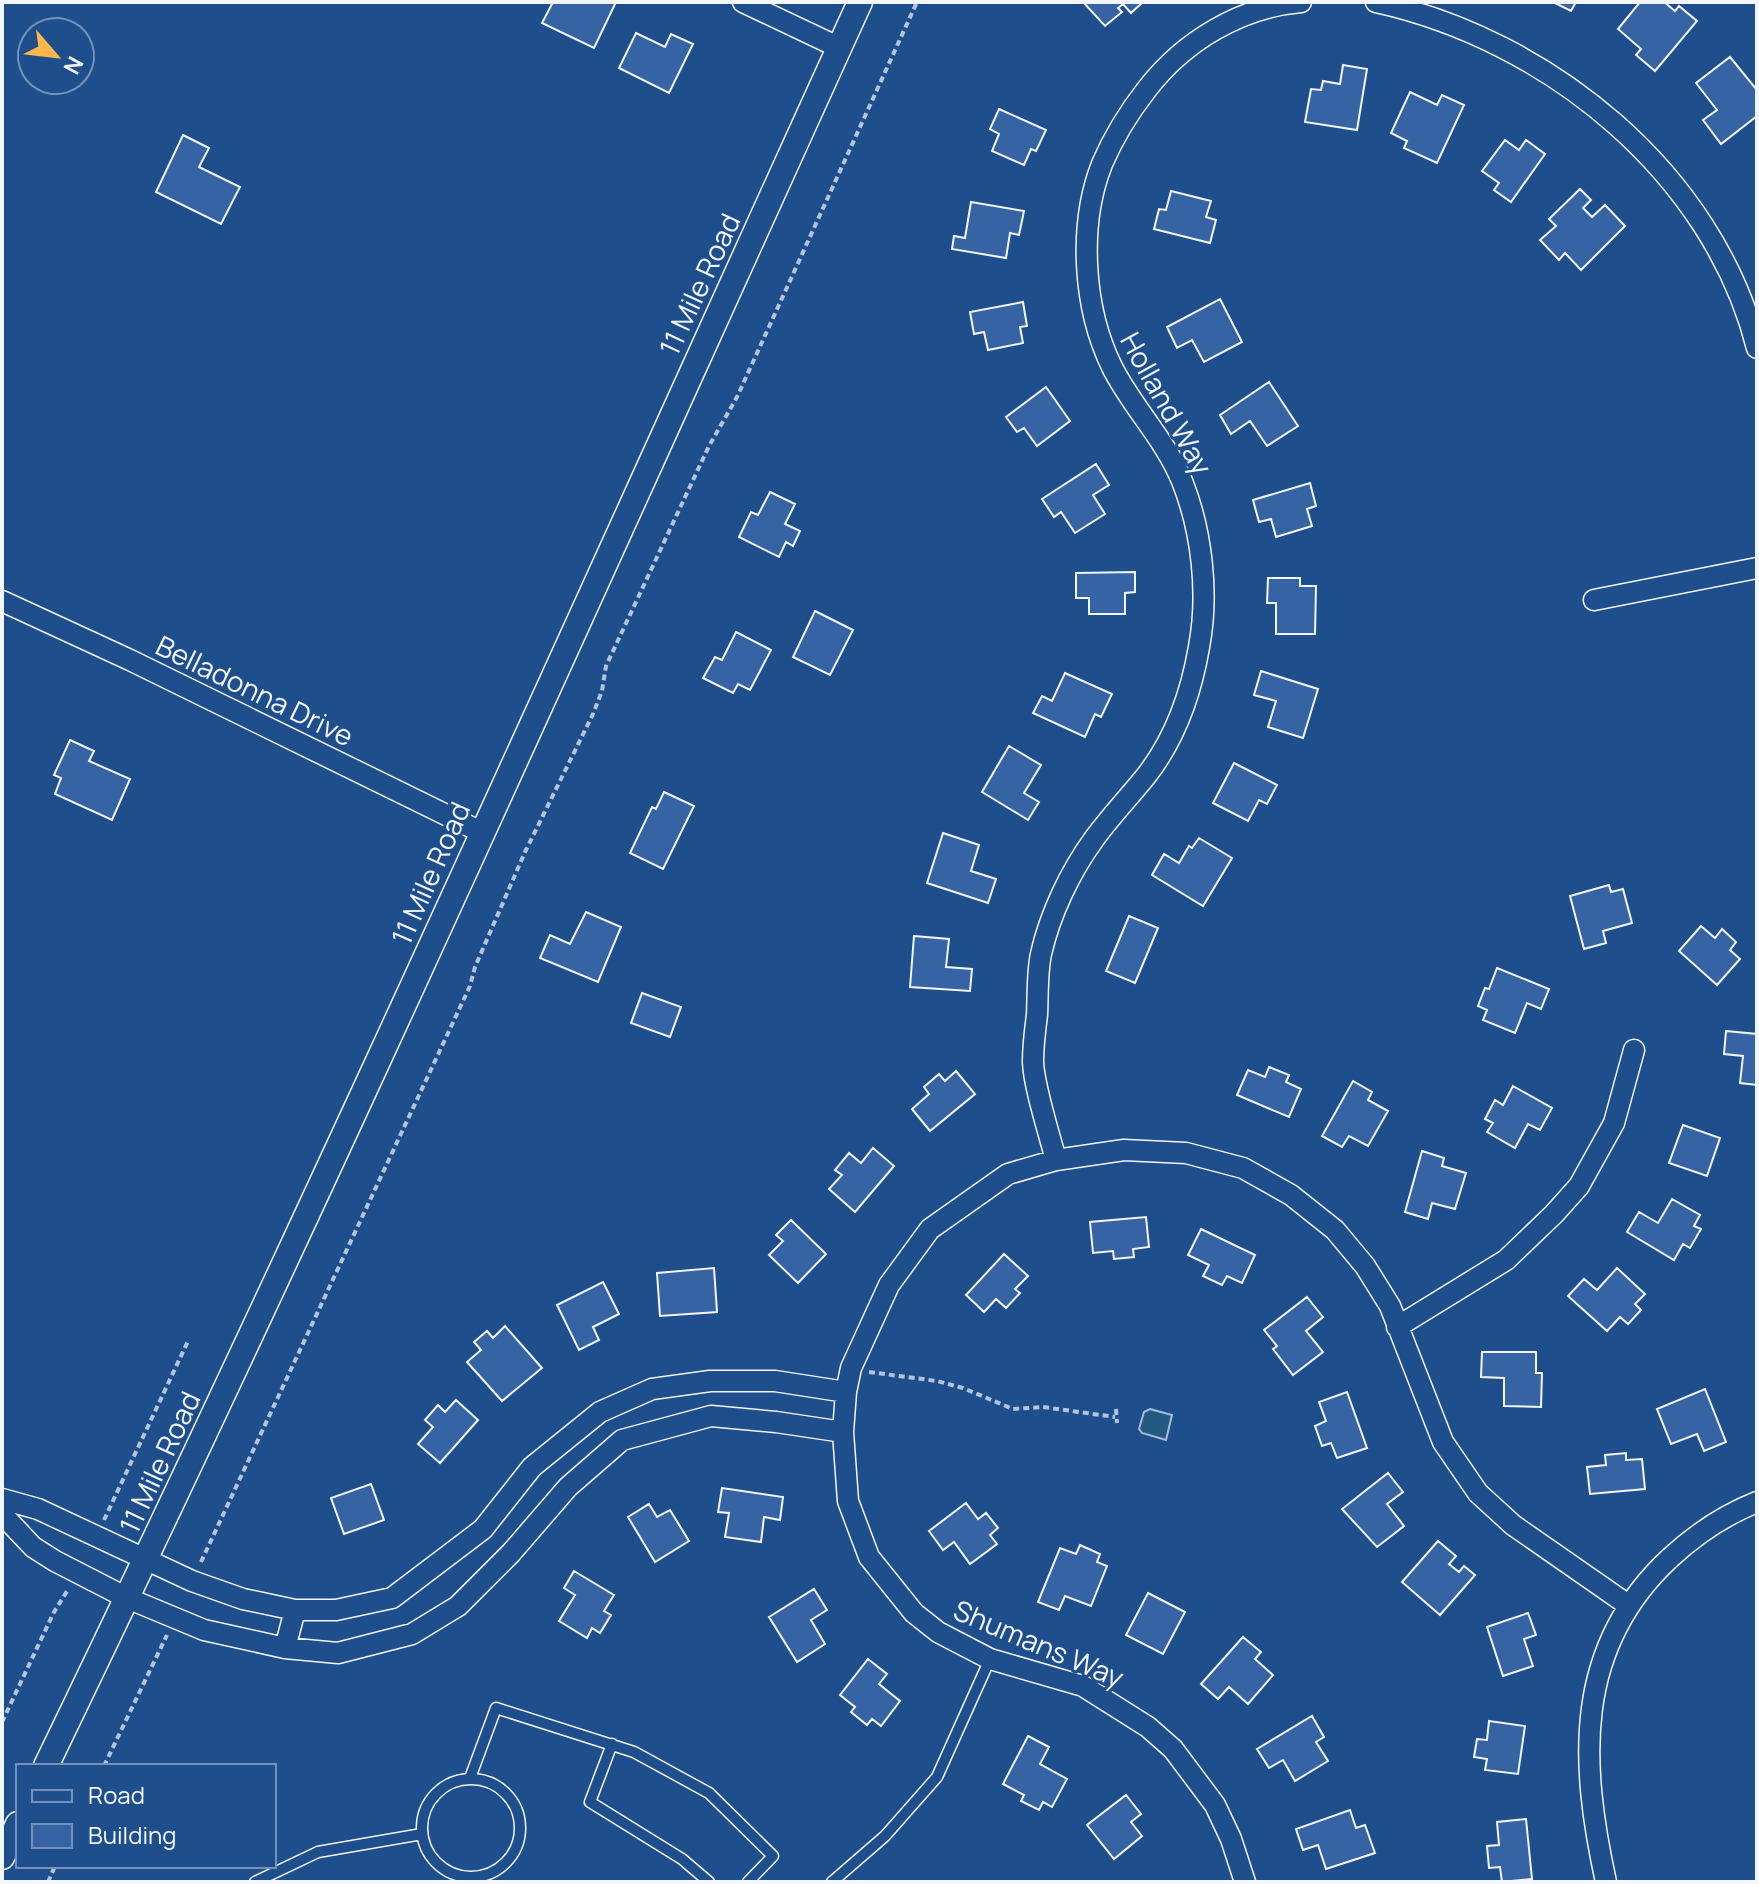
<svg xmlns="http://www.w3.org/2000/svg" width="1759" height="1884" font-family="Manrope,sans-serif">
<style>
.green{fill:#245a82;stroke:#a8bbd7;stroke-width:2}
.building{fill:#3563a3;stroke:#f2f6ff;stroke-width:2}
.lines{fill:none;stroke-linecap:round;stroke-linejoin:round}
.service-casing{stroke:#f2f6ff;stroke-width:13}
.minor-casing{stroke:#f2f6ff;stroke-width:23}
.tertiary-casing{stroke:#f2f6ff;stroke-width:27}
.path{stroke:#b3c4dc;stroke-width:4;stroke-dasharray:6 4;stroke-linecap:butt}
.service{stroke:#1f4e8c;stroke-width:10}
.minor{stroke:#1f4e8c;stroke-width:20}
.tertiary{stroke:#1f4e8c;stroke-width:24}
.labels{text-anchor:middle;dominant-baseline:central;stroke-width:6;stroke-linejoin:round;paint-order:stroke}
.street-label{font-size:28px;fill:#f2f6ff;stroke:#1f4e8c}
</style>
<rect width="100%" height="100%" fill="#1f4e8c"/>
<!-- green -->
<path class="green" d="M1150 1409 1172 1415 1166 1440 1142 1433 1139 1429 1144 1412Z"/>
<!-- building -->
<path class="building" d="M553 2H616L594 48 542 23Z
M1083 2H1143L1131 13 1123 4 1118 8 1122 12 1105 26Z
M1553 2H1576L1571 11Z
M1640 2H1664L1675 11 1679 6 1697 21 1655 71 1636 55 1641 49 1618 29Z
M636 33 665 47 671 34 693 44 669 93 619 68Z
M1730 57 1757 90V116L1721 144 1703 120 1717 110 1696 83Z
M1343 65 1367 69 1357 130 1305 122 1311 89 1321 90 1323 81 1340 84Z
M1410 92 1437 105 1442 95 1464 105 1437 163 1404 148 1407 141 1391 133Z
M999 109 1046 130 1036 151 1031 149 1024 165 992 151 999 134 990 129Z
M183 135 209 148 199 167 240 187 221 224 156 192Z
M1505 140 1519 150 1526 140 1545 154 1511 202 1494 190 1499 183 1482 171Z
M1580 189 1591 200 1583 208 1592 217 1605 205 1625 226 1581 270 1565 253 1559 260 1540 240 1556 226 1549 219Z
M1171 191 1211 201 1206 217 1216 220 1210 243 1154 229 1159 209 1166 210Z
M971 202 1024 211 1019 235 1010 233 1006 258 952 249 954 236 965 238Z
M1220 299 1242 342 1204 362 1192 340 1177 348 1167 327Z
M1023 302 1027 326 1020 327 1023 343 988 350 984 332 974 334 970 312Z
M1269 382 1298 426 1267 446 1250 421 1231 434 1220 415Z
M1046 387 1070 421 1037 446 1024 428 1017 432 1006 417Z
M1096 464 1109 485 1093 495 1105 514 1075 533 1061 512 1054 517 1042 499Z
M1310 483 1316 506 1307 509 1312 526 1276 537 1271 519 1259 522 1253 500Z
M770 492 795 504 785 524 800 531 793 546 786 542 779 557 739 537 751 512 758 515Z
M1135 572V592L1125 593V614H1089V598H1076V573Z
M1268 578H1300V586H1316L1315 634H1276V603H1267Z
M815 611 853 630 830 675 793 657Z
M736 632 771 650 750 690 738 684 733 693 703 678 715 657 722 660Z
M1261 671 1318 689 1303 738 1268 727 1276 701 1254 695Z
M1065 673 1112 694 1101 717 1095 714 1085 737 1033 713 1042 696 1052 701Z
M70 740 94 751 89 761 130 779 112 820 55 794 61 778 54 775Z
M1009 746 1041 765 1024 793 1039 802 1028 820 982 792Z
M1234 763 1277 785 1267 804 1259 800 1248 821 1213 803Z
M664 792 694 806 663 869 630 853 652 807 656 809Z
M943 833 979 845 971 871 996 879 988 903 927 883Z
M1199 838 1232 858 1203 906 1152 875 1164 854 1179 863 1189 846 1192 848Z
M1609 885 1611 892 1623 889 1632 923 1603 931 1606 943 1584 949 1570 896Z
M586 912 621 927 598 982 540 958 550 935 570 944Z
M1129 916 1158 928 1135 983 1106 971Z
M1701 926 1715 938 1722 929 1736 942 1730 950 1740 959 1717 985 1679 951Z
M914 936 949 939 946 967 972 969 970 991 910 987Z
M1497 968 1549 989 1541 1009 1527 1003 1515 1033 1483 1020 1487 1010 1478 1006 1485 988 1489 989Z
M642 993 681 1007 670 1037 631 1023Z
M1726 1031 1757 1034V1085L1740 1083 1743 1056 1724 1054Z
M1269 1067 1289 1075 1286 1082 1301 1089 1289 1117 1237 1095 1248 1070 1265 1077Z
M956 1071 975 1094 930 1131 912 1109 929 1094 924 1087 939 1074 945 1081Z
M1353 1081 1372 1092 1368 1100 1388 1111 1368 1146 1349 1136 1342 1147 1322 1136Z
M1513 1086 1552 1108 1540 1130 1528 1124 1515 1148 1487 1132 1493 1123 1485 1119 1495 1100 1503 1105Z
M1683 1125 1720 1138 1707 1176 1669 1163Z
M873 1148 894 1166 855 1212 829 1189 842 1175 835 1170 849 1153 861 1163Z
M1422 1151 1444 1158 1442 1166 1466 1173 1455 1209 1432 1203 1428 1219 1405 1212Z
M1672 1199 1700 1215 1694 1226 1701 1229 1690 1248 1683 1244 1674 1260 1627 1232 1639 1212 1658 1223Z
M1146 1217 1149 1247 1133 1249 1134 1257 1114 1259 1113 1251 1093 1253 1090 1222Z
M791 1220 826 1254 798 1283 769 1255 783 1241 776 1235Z
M1201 1229 1255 1255 1242 1283 1227 1276 1222 1285 1203 1276 1209 1265 1188 1255Z
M1004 1254 1028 1276 1015 1289 1020 1293 1006 1308 996 1299 984 1312 966 1295Z
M714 1268 717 1312 660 1316 657 1273Z
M1617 1268 1645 1294 1635 1304 1641 1310 1628 1324 1620 1317 1607 1331 1568 1296 1584 1279 1597 1290Z
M603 1282 619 1314 593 1327 599 1340 579 1350 557 1305Z
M1307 1297 1323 1317 1306 1331 1323 1352 1293 1375 1273 1349 1277 1346 1264 1330Z
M505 1326 542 1368 502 1401 467 1362 481 1350 474 1342 487 1331 493 1338Z
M1482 1352H1536V1373H1542L1541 1407 1504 1406V1378L1481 1377Z
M1705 1389 1726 1442 1704 1451 1697 1434 1671 1444 1657 1409Z
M1347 1392 1367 1448 1337 1458 1331 1443 1322 1446 1315 1426 1326 1421 1319 1402Z
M456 1400 478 1420 440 1463 418 1444 433 1427 425 1420 438 1405 445 1412Z
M1626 1453V1460L1642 1459 1645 1489 1590 1494 1587 1467 1606 1465 1605 1455Z
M1388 1473 1403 1492 1387 1504 1404 1526 1377 1547 1342 1509Z
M371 1484 384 1520 344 1534 331 1498Z
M722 1488 783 1497 780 1520 764 1517 761 1542 725 1537 729 1513 718 1512Z
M966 1503 978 1519 986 1513 998 1528 990 1535 997 1544 970 1564 954 1542 943 1550 929 1531Z
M649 1504 657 1517 670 1510 689 1541 655 1562 628 1517Z
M1438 1541 1456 1556 1449 1564 1459 1572 1464 1566 1475 1575 1440 1615 1402 1582Z
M1080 1545 1100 1554 1097 1562 1107 1566 1091 1606 1065 1596 1059 1610 1038 1602 1060 1548 1076 1554Z
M574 1571 614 1595 604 1611 611 1615 600 1633 592 1628 587 1638 559 1621 575 1595 564 1588Z
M814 1589 827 1610 811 1620 825 1644 797 1662 769 1617Z
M1148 1593 1185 1612 1163 1654 1126 1635Z
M1528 1613 1536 1635 1524 1639 1533 1666 1503 1676 1487 1627Z
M1243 1637 1261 1652 1255 1659 1273 1675 1248 1704 1229 1687 1218 1699 1201 1684Z
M868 1659 887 1674 879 1684 900 1701 881 1726 872 1719 867 1725 851 1712 855 1707 840 1695Z
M1312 1716 1324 1737 1316 1742 1328 1761 1295 1781 1283 1760 1269 1768 1257 1749Z
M1489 1721 1525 1726 1518 1774 1485 1770 1487 1759 1474 1757 1477 1739 1487 1740Z
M1028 1736 1049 1747 1040 1764 1067 1779 1052 1807 1043 1802 1039 1810 1021 1801 1024 1795 1003 1784Z
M1126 1795 1141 1814 1131 1822 1142 1836 1114 1859 1087 1825Z
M1350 1810 1356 1828 1365 1825 1375 1853 1326 1869 1318 1845 1303 1850 1296 1829Z
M1526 1819 1532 1879 1502 1882 1500 1867 1489 1868 1487 1846 1499 1845 1497 1822Z"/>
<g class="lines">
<defs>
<path id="service" d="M612 1744 590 1802 682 1859 709 1882
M470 1778 496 1708 634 1752 709 1793 773 1856 748 1882
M422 1828a49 49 0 1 1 98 0a49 49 0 1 1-98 0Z
M255 1882 318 1852 422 1834
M832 1882 885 1836 937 1777 990 1659"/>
<path id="minor" d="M743 2 840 48
M1376 2C1549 40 1713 173 1757 348
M1594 600 1757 568
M2 601 130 660 481 832
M1056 1160C1049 1133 1034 1087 1033 1062 1033 1046 1035 1030 1037 1015 1038 995 1037 973 1041 954 1050 914 1070 872 1094 839 1110 817 1129 797 1146 776 1175 739 1191 694 1199 647 1209 594 1202 531 1182 481 1165 439 1132 407 1112 367 1083 308 1078 225 1102 164 1114 136 1129 112 1147 89 1184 41 1241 7 1301 2
M1397 1327 1506 1260 1554 1214 1579 1186 1614 1123 1634 1050
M2 1499 38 1509 192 1581 243 1599 295 1610H336L392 1598 483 1529 532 1467 600 1412 652 1389 710 1381H775L846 1392
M2 1514 33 1547 55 1561 127 1598 204 1630 285 1648 338 1653 412 1634 458 1606 511 1553 568 1487 622 1440 711 1416 776 1422 843 1432
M285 1648 295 1610
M1245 1882 1231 1839 1215 1805 1173 1749 1148 1727 1083 1686 990 1659 938 1632 914 1613 869 1557 848 1501 843 1432 846 1392 851 1368 889 1285 930 1229 1008 1174 1056 1160 1124 1150 1186 1153 1243 1168 1291 1195 1335 1230 1365 1266 1390 1306 1443 1442 1478 1493 1513 1525 1628 1605
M1606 1882C1580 1763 1573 1648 1670 1558 1696 1534 1724 1515 1757 1502"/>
<path id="tertiary" d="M46 1766C328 1183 592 591 860 2
M2 1857 18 1824"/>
</defs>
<!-- service casing -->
<use href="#service" class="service-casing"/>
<!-- minor casing -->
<use href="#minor" class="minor-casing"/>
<!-- tertiary casing -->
<use href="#tertiary" class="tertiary-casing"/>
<!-- path -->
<path class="path" d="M869 1372 937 1381 963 1388 1013 1409 1043 1407 1115 1417
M1116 1409 1117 1423
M104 1520 189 1339
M201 1562 470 986 475 967 525 852 593 714 602 691 606 666 709 446 737 397 917 2
M2 1722 54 1612 69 1588
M104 1766 167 1635
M48 1882 55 1866"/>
<!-- service -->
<use href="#service" class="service"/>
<!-- minor -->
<use href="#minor" class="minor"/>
<!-- tertiary -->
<use href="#tertiary" class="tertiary"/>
</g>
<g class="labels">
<!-- street labels -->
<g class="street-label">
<text transform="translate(699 284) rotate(-65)">11 Mile Road</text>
<text transform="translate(1167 403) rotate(61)">Holland Way</text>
<text transform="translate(255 690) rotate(26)">Belladonna Drive</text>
<text transform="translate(430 873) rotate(-66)">11 Mile Road</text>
<text transform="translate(159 1462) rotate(-65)">11 Mile Road</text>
<text transform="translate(1039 1643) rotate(23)">Shumans Way</text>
</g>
</g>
<!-- border -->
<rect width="1759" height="1884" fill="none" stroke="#f2f6ff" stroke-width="8"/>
<!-- legend -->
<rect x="16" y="1764" width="260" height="104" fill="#1f4e8c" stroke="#7391ba" stroke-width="2"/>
<rect x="32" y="1790" width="40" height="12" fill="#1f4e8c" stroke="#7391ba" stroke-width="2"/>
<text x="88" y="1804" font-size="24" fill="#f2f6ff">Road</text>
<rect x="32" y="1824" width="40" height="24" fill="#3563a3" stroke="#7391ba" stroke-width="2"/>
<text x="88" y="1844" font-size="24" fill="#f2f6ff">Building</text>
<!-- north arrow -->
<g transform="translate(56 56) rotate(118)"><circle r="38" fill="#1f4e8c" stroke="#7391ba" stroke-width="2"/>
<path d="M0-6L14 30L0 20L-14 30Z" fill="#ffb74d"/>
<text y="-12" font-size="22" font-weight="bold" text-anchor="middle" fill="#f2f6ff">N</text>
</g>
</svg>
